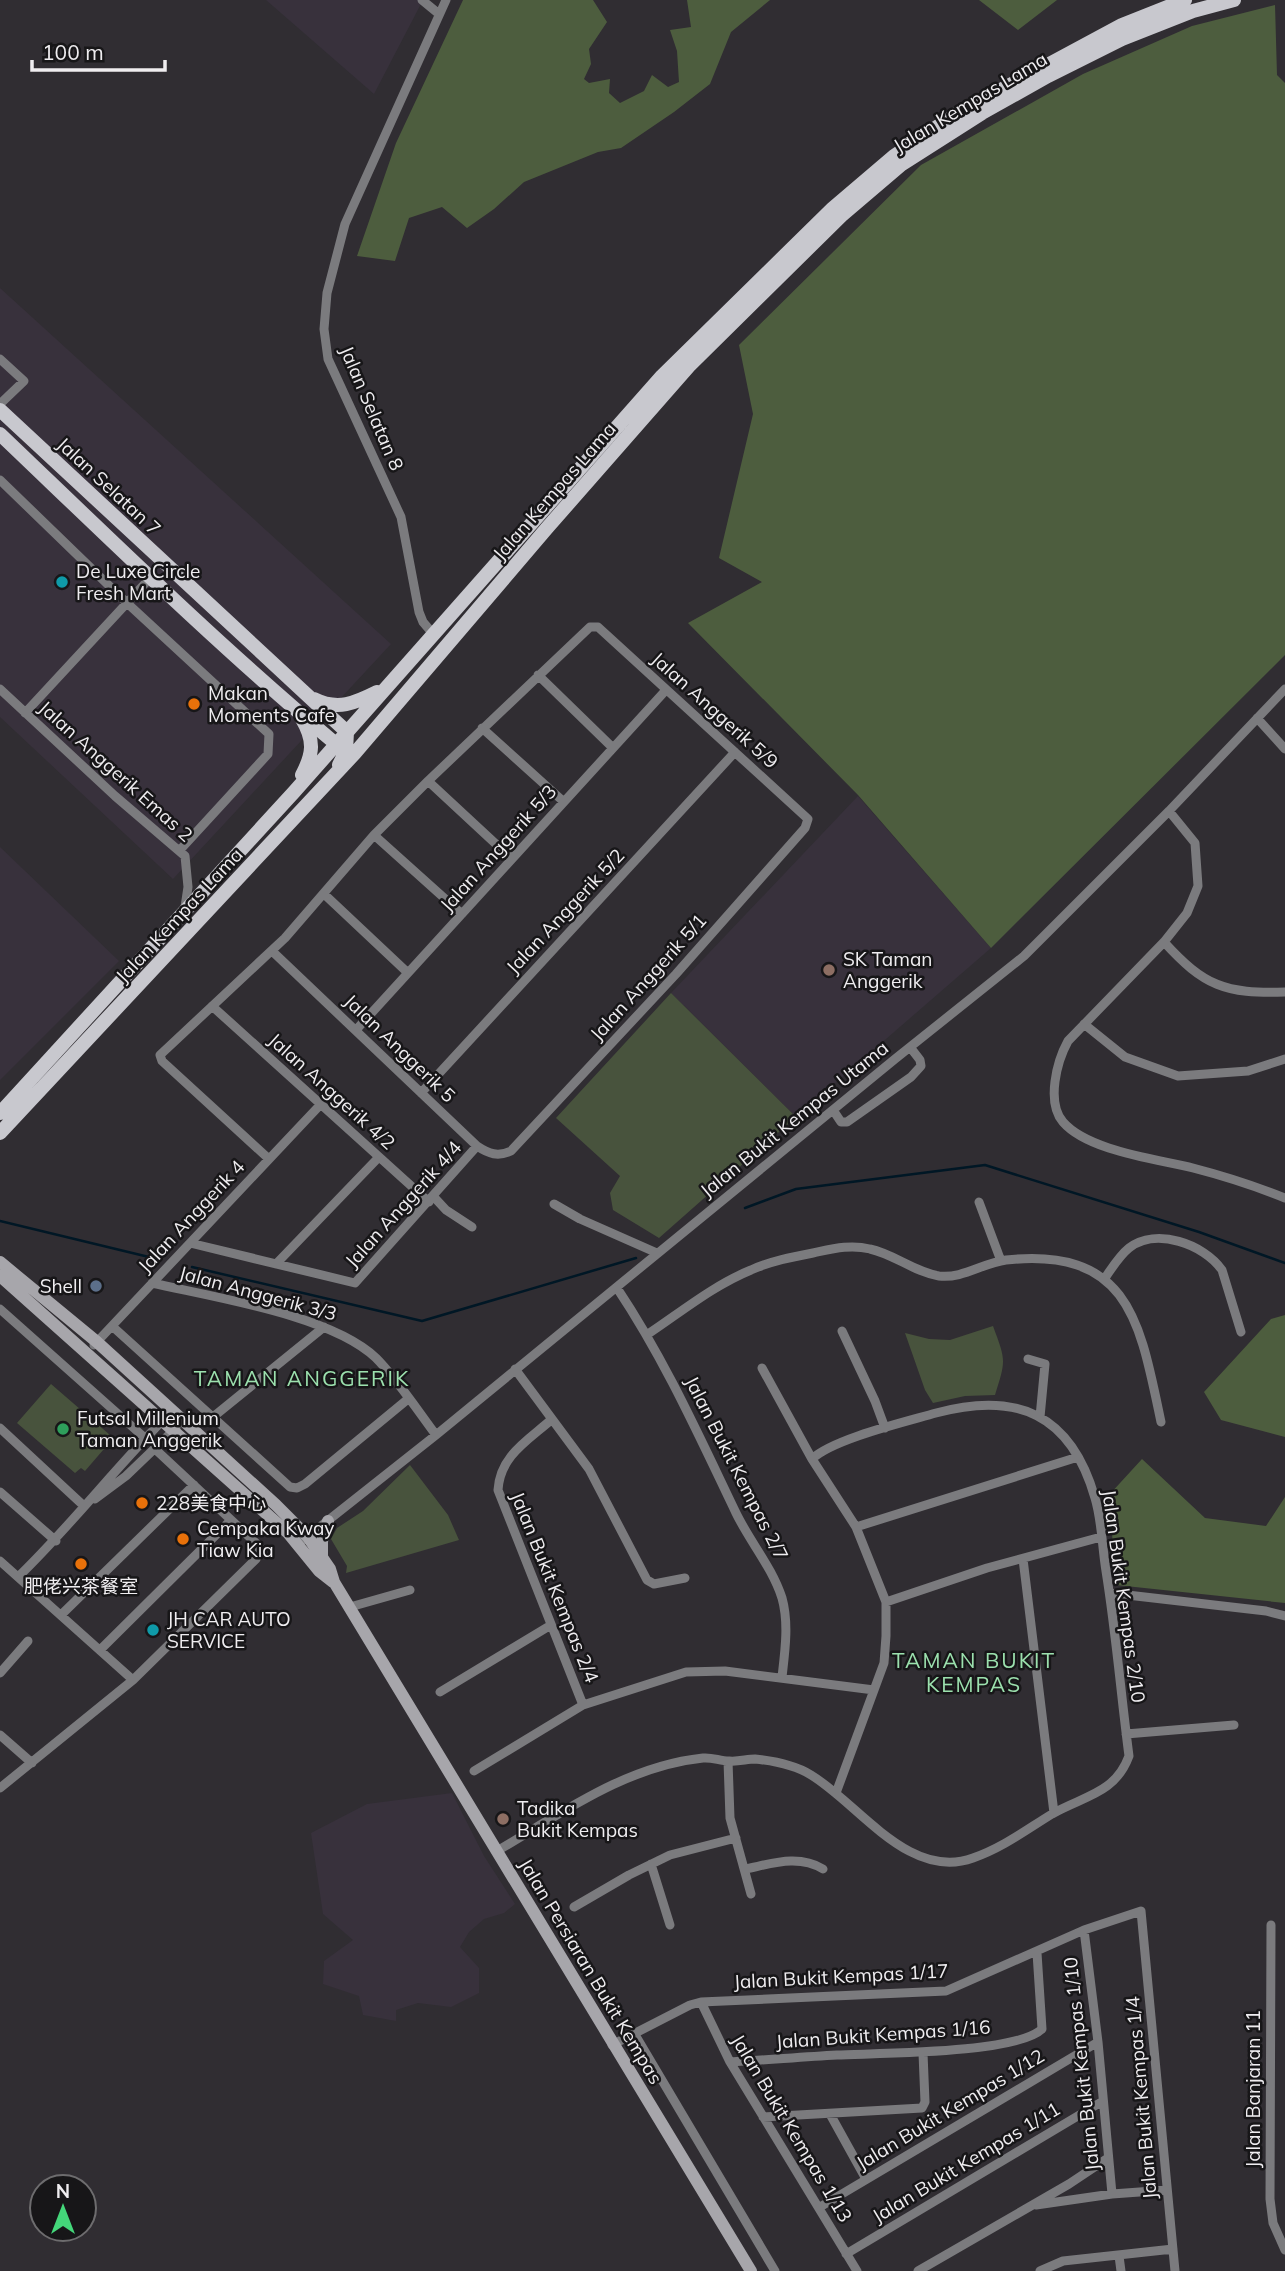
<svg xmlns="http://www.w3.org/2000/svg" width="1285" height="2271" font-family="Mulish,'Noto Sans SC',sans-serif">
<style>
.built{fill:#38313c}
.green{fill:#48533d}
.forest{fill:#4d5d3e}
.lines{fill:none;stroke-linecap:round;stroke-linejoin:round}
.stream{stroke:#001725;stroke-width:2.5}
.street{stroke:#7b7b7e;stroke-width:9}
.secondary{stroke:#a7a6ab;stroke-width:12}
.primary{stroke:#c8c8ce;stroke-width:14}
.culture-dot{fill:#0f9aa8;stroke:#171618;stroke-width:2.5}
.food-dot{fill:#e8710a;stroke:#171618;stroke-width:2.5}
.education-dot{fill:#8d6e63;stroke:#171618;stroke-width:2.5}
.service-dot{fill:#5c6f8a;stroke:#171618;stroke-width:2.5}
.leisure-dot{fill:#2e9e5b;stroke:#171618;stroke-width:2.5}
.labels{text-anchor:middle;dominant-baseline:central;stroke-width:5;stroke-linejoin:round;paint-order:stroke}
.street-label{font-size:19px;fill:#efedf0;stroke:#171618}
.poi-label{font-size:19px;fill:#efedf0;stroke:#171618;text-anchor:start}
.neighbourhood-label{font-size:21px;letter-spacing:2px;fill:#9ce1ae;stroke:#171618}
</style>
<rect width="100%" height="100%" fill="#302d32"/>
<!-- built -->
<path class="built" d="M266 0H423L374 94Z
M0 288 391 644 173 879 0 717Z
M858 796 991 948 796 1117 671 993Z
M0 847 119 961 0 1080Z
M452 1793 484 1856 515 1904 504 1913 484 1919 469 1932 460 1947 479 1968V1993L451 2007 418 2003 396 2010V2021L363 2015 359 1996 323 1984 324 1961 353 1940 323 1914 311 1833 367 1804Z"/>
<!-- green -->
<path class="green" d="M671 993 796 1117 659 1238 613 1210 610 1193 620 1176 556 1118Z
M993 1326C1006 1361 1006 1360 995 1395L965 1396 933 1403 925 1390 905 1333 929 1339 950 1340Z
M51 1384 110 1435 107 1439 110 1442 85 1471 81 1468 75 1473 17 1423Z
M410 1465 448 1515 459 1540 346 1573 347 1566 331 1539 337 1528 363 1511Z"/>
<!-- forest -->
<path class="forest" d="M463 0H593L607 22 589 49 591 64 584 79 589 83 610 79 609 93 620 103 644 91 652 75 668 87 679 82 677 51 670 30 691 27 687 0H770L731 32 710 84 674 112 621 148 598 152 524 182 494 209 467 228 442 207 409 218 395 261 357 256 396 143Z
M979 0H1057L1018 30Z
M1275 5 1277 75 1285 83V655L991 948 858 795 688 623 762 582 719 558 753 414 739 345 921 165 1083 74 1192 26Z
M1285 1315V1437L1221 1420 1204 1392 1271 1319Z
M1142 1459 1205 1518 1266 1526 1285 1497V1603L1116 1585 1109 1495Z"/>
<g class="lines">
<!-- stream -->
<path class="stream" d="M745 1208 796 1189 985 1165 1199 1232 1285 1263
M0 1221 153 1258
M192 1267 422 1321 636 1258"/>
<!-- street -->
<path class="street" d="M422 0 439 14
M0 359 24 381 0 404
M0 480 127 603 269 734 268 754 179 851
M434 635 423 622 419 612 401 517 328 359 324 329 327 293 345 224 446 0
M538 675 613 748
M0 689 115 796 185 856 188 887 185 907
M25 713 151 577
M1257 718 1285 749
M482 728 564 802
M428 781 512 859
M1169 811 1195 843 1198 886 1187 913 1164 942 1068 1041C1057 1061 1046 1102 1063 1122 1088 1151 1157 1159 1193 1168 1224 1176 1255 1186 1285 1198
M374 835 462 914
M324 894 408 973
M1164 942C1204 986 1225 994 1285 992
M212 1006 429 1202
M1084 1024 1125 1057 1178 1076 1248 1071 1285 1059
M356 1030 666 690
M421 1093 735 752
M833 1110 841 1122H847L911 1077 921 1066 920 1060 910 1047
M269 1159 162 1061 160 1055 285 938 374 835 428 781 590 627H598L808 819 805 828 676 974 511 1151C498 1157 489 1154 477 1146L272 951
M433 1196 446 1210 472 1227
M979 1202 1001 1261
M554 1204 580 1219 657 1253
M190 1243 355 1283 477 1146
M276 1264 379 1157
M1105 1278C1112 1268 1119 1256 1129 1248 1156 1227 1204 1244 1222 1270L1241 1332
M152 1283C213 1297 331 1315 376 1358 397 1379 418 1411 436 1435
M617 1288C665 1360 699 1436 736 1513 750 1542 772 1567 782 1598 789 1623 785 1651 782 1677
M0 1309 145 1438
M112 1326 290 1487 297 1488 305 1484 408 1399
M842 1331 875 1401 885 1428
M648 1334C681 1312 714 1285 751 1270 771 1261 792 1257 813 1253 832 1249 850 1244 870 1249 894 1254 914 1272 939 1276 962 1279 983 1263 1006 1260 1130 1247 1140 1323 1161 1422
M94 1345 321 1104
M1028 1359 1045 1364 1040 1417
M762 1368 812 1459 856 1527 886 1602V1636L884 1663 836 1793
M515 1369 589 1469 647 1580 654 1584 685 1578
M213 1417 324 1327
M551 1420C527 1441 500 1456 498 1490L583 1705
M0 1428 84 1506
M0 1492 56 1541
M95 1499 126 1476 176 1428
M856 1527 1078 1457
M297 1545 436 1435 895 1059 1024 956 1169 811 1285 689
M1023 1559 1054 1813
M0 1561 133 1680
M18 1577C72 1525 118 1464 172 1411
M1110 1593 1266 1611 1285 1616
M886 1602 987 1568 1101 1537
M350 1607 410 1590
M61 1615 194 1485
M100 1650 231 1520
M0 1673 28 1641
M440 1692 551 1625
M1126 1734 1234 1725
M0 1735 32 1763
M728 1761 730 1818 751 1894
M474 1771 583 1705 686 1672 725 1671 874 1690
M0 1788 133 1680 256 1559 260 1549 258 1545 155 1449
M497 1851C562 1813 626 1766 703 1758 712 1757 720 1761 729 1761 738 1762 747 1759 755 1759 774 1761 795 1765 811 1775 859 1804 909 1881 973 1858 1002 1848 1026 1830 1052 1814 1083 1796 1115 1794 1129 1756 1121 1695 1116 1633 1106 1571 1102 1547 1102 1521 1095 1498 1071 1414 1017 1391 936 1413 905 1422 833 1439 812 1459
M651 1864 670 1925
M745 1869C771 1864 798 1854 823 1869
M574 1907 629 1875 670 1855 736 1838
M1271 1925 1270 2199 1273 2223 1285 2250
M1084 1930 1098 2042 1112 2194
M701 2002 730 2062 857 2271
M634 2033 775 2271
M612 2045 690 2005 701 2002 946 1991 1084 1930 1141 1911 1175 2271
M730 2062C766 2060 801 2057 837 2055 877 2053 1016 2054 1042 2029L1037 1953
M830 2114 866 2179
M763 2117 922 2108 925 2102 923 2053
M1036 2205 1112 2194 1167 2190
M820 2207 1098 2042
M846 2254 1103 2101
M1119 2256 1121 2271
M918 2271 1069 2184 1108 2158
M1040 2271 1063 2261 1173 2249"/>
<!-- secondary -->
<path class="secondary" d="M0 1262 97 1342 276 1505 308 1537 330 1569 334 1582 751 2271
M0 1276 288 1533 319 1571 333 1582
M322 1558V1541L328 1521"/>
<!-- primary -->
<path class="primary" d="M0 410 347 732 346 751 339 765
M0 434C110 539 219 646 336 744L345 743
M314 699C338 711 355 703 377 692
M302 775C313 754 315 741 302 719
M0 1113 294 792 662 376 833 208 894 156 956 114 1122 25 1185 0
M0 1133 355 753 547 528 690 365 841 216 902 164 982 113 1048 76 1122 39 1193 11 1234 0"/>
</g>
<!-- markers -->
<g class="culture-dot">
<circle cx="62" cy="582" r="7"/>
<circle cx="153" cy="1630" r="7"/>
</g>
<g class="food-dot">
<circle cx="194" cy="704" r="7"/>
<circle cx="142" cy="1503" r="7"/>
<circle cx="183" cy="1539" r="7"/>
<circle cx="81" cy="1564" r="7"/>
</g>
<g class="education-dot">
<circle cx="829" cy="970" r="7"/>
<circle cx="503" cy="1819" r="7"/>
</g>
<circle class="service-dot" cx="96" cy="1286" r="7"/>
<circle class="leisure-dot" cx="63" cy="1429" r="7"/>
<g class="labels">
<!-- street labels -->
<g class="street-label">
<text transform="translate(970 102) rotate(-31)">Jalan Kempas Lama</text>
<text transform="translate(372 408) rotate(67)">Jalan Selatan 8</text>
<text transform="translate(109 486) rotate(43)">Jalan Selatan 7</text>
<text transform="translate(554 491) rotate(-49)">Jalan Kempas Lama</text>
<text transform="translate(715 710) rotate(42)">Jalan Anggerik 5/9</text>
<text transform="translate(116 771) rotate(42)">Jalan Anggerik Emas 2</text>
<text transform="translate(498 848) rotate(-48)">Jalan Anggerik 5/3</text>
<text transform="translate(565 911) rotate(-47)">Jalan Anggerik 5/2</text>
<text transform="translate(179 915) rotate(-47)">Jalan Kempas Lama</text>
<text transform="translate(648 977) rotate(-48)">Jalan Anggerik 5/1</text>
<text transform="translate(400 1048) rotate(44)">Jalan Anggerik 5</text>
<text transform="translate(332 1091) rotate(42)">Jalan Anggerik 4/2</text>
<text transform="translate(794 1119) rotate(-39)">Jalan Bukit Kempas Utama</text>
<text transform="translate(403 1204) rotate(-48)">Jalan Anggerik 4/4</text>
<text transform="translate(191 1216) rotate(-47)">Jalan Anggerik 4</text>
<text transform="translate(258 1293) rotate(15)">Jalan Anggerik 3/3</text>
<text transform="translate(737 1468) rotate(63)">Jalan Bukit Kempas 2/7</text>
<text transform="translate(555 1587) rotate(68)">Jalan Bukit Kempas 2/4</text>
<text transform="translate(1124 1596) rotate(82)">Jalan Bukit Kempas 2/10</text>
<text transform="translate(591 1971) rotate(59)">Jalan Persiaran Bukit Kempas</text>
<text transform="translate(841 1976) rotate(-3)">Jalan Bukit Kempas 1/17</text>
<text transform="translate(883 2034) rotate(-4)">Jalan Bukit Kempas 1/16</text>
<text transform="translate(1081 2064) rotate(-96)">Jalan Bukit Kempas 1/10</text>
<text transform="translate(1253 2089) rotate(-90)">Jalan Banjaran 11</text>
<text transform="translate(1141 2098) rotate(-95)">Jalan Bukit Kempas 1/4</text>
<text transform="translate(950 2109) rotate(-31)">Jalan Bukit Kempas 1/12</text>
<text transform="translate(792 2128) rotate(59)">Jalan Bukit Kempas 1/13</text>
<text transform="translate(966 2162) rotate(-31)">Jalan Bukit Kempas 1/11</text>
</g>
<!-- poi labels -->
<g class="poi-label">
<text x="76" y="571">De Luxe Circle<tspan x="76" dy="22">Fresh Mart</tspan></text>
<text x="208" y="693">Makan<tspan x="208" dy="22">Moments Cafe</tspan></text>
<text x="843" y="959">SK Taman<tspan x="843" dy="22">Anggerik</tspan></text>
<text x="82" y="1286" text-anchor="end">Shell</text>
<text x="77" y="1418">Futsal Millenium<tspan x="77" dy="22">Taman Anggerik</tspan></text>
<text x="156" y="1503">228美食中心</text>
<text x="197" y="1528">Cempaka Kway<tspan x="197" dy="22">Tiaw Kia</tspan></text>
<text x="81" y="1586" text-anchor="middle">肥佬兴茶餐室</text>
<text x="167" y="1619">JH CAR AUTO<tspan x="167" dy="22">SERVICE</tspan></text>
<text x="517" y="1808">Tadika<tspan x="517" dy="22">Bukit Kempas</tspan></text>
</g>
<!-- neighbourhood labels -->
<g class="neighbourhood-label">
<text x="302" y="1378">TAMAN ANGGERIK</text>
<text x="974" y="1660">TAMAN BUKIT<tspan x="974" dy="24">KEMPAS</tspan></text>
</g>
</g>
<!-- north arrow -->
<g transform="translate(63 2208)"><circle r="33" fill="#171618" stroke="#6d6c6e" stroke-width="2"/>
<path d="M0-5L12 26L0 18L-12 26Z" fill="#44d77a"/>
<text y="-10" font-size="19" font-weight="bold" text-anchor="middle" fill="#efedf0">N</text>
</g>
<!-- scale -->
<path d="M32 60v10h133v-10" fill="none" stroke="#efedf0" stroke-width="3.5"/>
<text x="42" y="60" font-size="21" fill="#efedf0" stroke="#171618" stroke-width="5" paint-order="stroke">100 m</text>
</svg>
